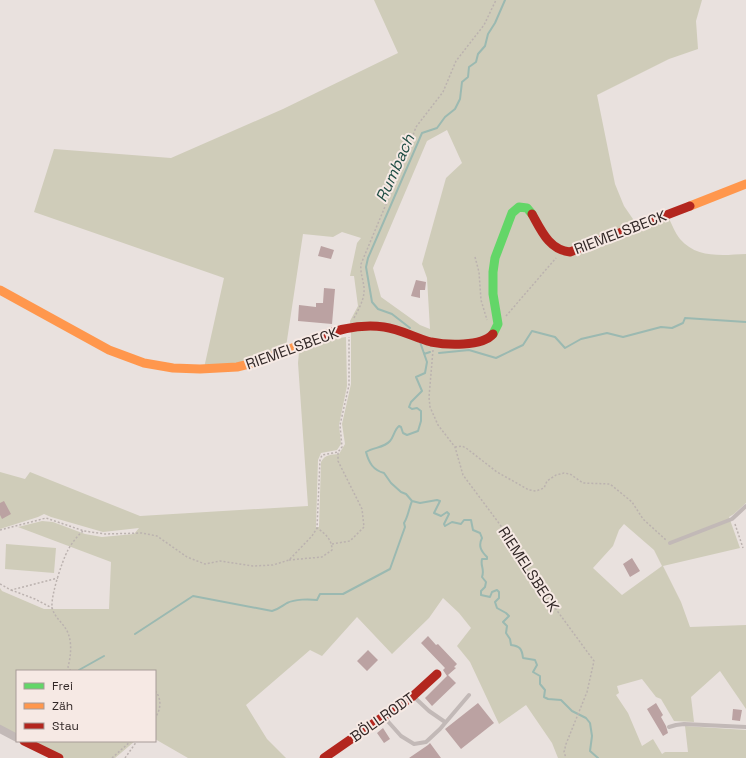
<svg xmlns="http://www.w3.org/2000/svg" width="746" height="758" font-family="'Space Grotesk',sans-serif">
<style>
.green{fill:#cfccb9;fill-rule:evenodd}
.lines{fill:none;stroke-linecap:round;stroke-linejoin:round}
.stream{stroke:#9bb9b1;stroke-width:2}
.building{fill:#bba2a2}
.path{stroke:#bbb2af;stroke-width:1.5;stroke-dasharray:2 2;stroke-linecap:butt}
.lane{stroke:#c2b9b7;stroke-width:4}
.street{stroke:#c2b9b7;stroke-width:8}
.fast{stroke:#63d668;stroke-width:9}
.slow{stroke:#ff974d;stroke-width:9}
.jam{stroke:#b3261e;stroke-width:9}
.labels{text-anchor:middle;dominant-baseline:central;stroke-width:4;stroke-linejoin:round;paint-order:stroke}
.street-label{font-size:15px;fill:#312726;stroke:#f6e9e4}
.water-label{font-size:16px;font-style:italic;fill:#204e45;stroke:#f6e9e4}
</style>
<rect width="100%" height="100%" fill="#e9e1de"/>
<!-- green -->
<path class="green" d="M374 0H702L696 21 698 49 669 59 597 95 615 184 624 206 635 222 668 217C672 224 675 233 680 239 697 259 723 255 746 254V503L734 514 729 517 740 548 663 566 681 602 690 627 746 625V709L720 671 691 697 694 722 674 721 661 699 656 697 642 679 617 686 619 693 616 695 628 713 642 746 653 739 662 754 665 752H688L685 726 746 730V758H558L552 743 526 705 499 724 470 662 457 646 471 628 459 613 443 598 429 618 392 654 357 617 322 656 310 650 246 705 267 739 286 758H188L155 739V671H17V735L0 726V588L2 591 44 609H109L111 562 18 527 42 521 53 522 85 534 102 537 134 534 139 528 103 532 51 517 44 514 38 517 0 529V472L25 479 30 472 140 516 308 506 298 363 299 352 326 340 346 337 347 386 339 425 341 444 337 450 321 453 318 460 316 527H319L321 462C325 454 331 455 339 454L345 444 342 424 351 384V333L350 321 358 306 354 276H350L357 243 361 238 342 232 333 237 303 234 286 347 258 360 204 368 224 278 34 212 54 149 171 158 283 109 398 53ZM447 130 462 163 446 178 422 264 427 278 430 329 420 325 381 297 373 268 427 141ZM624 524 654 550 662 566 622 595 593 568 613 546 619 530Z
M6 544 56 548 54 573 5 569Z
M30 741H135L115 758H65Z"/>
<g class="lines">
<!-- stream -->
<path class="stream" d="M410 328 392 314 378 309 372 302 366 267 368 258 422 133 437 128 445 117 455 109 460 99 462 82 468 77 469 67 476 62 478 54 485 46 488 34 495 23 505 0
M420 342 427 362 425 373 416 377 422 391 411 402 409 407 412 409 417 408 421 411V421L418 431 407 435 403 433 401 427 399 426C394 430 394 437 390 441 384 448 374 447 366 452 369 463 373 470 384 473L391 483 401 492 406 494 412 501 420 503 437 500 440 501 434 513 441 516 447 512 449 514 444 524 445 526 452 522 461 524 464 520H471L473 530 480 533 482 538C478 546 481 551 487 557V559H482C480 566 485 569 482 577L486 582 485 587 481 591V595L490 597 492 592 497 590 499 592V598L495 602 497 608 506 613 509 616 503 622 507 626 506 633 510 639 511 645C520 646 522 649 523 658L535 660 537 665 533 672 540 676V684L545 690 544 697 548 699 561 700 572 711 586 718 590 723 592 736 590 751 598 758
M439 353 469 350 496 358 523 345 532 331 555 337 565 348 581 339 607 333 623 337 661 327 672 328 683 323 685 318 746 322
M424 354 430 352
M135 634 193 596 272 611C279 609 282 606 287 603 295 599 309 599 317 600L320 594H343L390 569 405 527 404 523C408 517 409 508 412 501
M79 670 104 656"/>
</g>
<!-- building -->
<path class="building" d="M321 246 334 250 331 259 318 256Z
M416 280 426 282 425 290H420V298L411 296Z
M324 288 335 289 332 324 298 321 299 305 316 307V303H323Z
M4 501 11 514 2 519 0 515V503Z
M632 558 640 571 630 577 623 564Z
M428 636 436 645 438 644 457 664 454 667 456 668 448 675 456 683 432 706 425 698 447 676 443 670 445 668 421 643Z
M368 650 378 660 367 671 357 661Z
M478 703 494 723 461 749 445 729Z
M656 703 663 715 661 717 666 726 668 733 663 736 647 709Z
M733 709 742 710 740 721 732 720Z
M383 728 390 739 384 743 377 733Z
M430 743 441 758H409L428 745Z"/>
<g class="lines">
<!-- path -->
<path class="path" d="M475 257 479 272 481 300 487 320
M506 316 556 258
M354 318C359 308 365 299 364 287 363 279 360 272 361 264L402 166 416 127 443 92 456 61 484 25 496 0
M433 350 429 397 430 407 438 425 455 447 463 475 504 530 528 571 594 661 587 692 566 744 564 752 566 758
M455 447 462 446 466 448 497 472 529 490 536 491 544 488 547 481 556 475 564 473 570 474 583 483 610 484 632 502 643 519 666 540
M735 524 743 548
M0 530 46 518 84 531 105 534 142 533 157 536 187 557 205 564 220 561 253 566 273 565 289 560 312 536 317 528 320 460 322 455 338 452 342 447 340 425 349 385V337
M332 544 350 541 364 527 362 509 338 461V452
M289 560 322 557 332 550C332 540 326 534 317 528
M0 584 11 590 58 578
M11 590 35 599 52 608
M71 671 68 667C71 656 72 643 68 633 64 623 54 618 52 607 51 595 62 561 68 550 72 543 77 536 83 531
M155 691C162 698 161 710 155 718
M112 758 131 741
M125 758 137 741"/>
<!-- lane -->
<path class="lane" d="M670 543 732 519 746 506
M413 696 429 711 445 722
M384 717 401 736 414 744 426 742 440 729 469 695
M669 727 676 725 684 724 746 727"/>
<!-- street -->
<path class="street" d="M0 729 17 738"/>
<!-- fast -->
<path class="fast" d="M493 334 498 324 493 294V272L495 258 512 213 519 207 527 208 532 214"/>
<!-- slow -->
<path class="slow" d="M690 206 746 184
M0 290 109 350 144 363 173 368 200 369 237 367 258 362 317 338"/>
<!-- jam -->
<path class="jam" d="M532 214C541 230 549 250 570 252L690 206
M317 338C338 329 361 324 384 327 400 329 415 338 431 342 446 345 482 347 493 334
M24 741 59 758
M324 758 413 696 437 674"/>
</g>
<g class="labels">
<!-- street labels -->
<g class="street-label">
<text transform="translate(620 232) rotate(-21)">RIEMELSBECK</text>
<text transform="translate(292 348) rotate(-20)">RIEMELSBECK</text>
<text transform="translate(529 569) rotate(57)">RIEMELSBECK</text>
<text transform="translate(382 717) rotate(-35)">BÖLLRODT</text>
</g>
<!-- water labels -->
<g class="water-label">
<text transform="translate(395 168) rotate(-66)">Rumbach</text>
</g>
</g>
<!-- legend -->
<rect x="16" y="670" width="140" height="72" fill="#f6e9e4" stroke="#a79b98"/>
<rect x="24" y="683" width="20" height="6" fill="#63d668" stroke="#a79b98"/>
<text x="52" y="690" font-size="12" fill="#312726">Frei</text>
<rect x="24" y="703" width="20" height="6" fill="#ff974d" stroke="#a79b98"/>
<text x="52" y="710" font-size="12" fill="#312726">Zäh</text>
<rect x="24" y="723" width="20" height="6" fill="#b3261e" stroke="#a79b98"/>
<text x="52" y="730" font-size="12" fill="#312726">Stau</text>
</svg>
